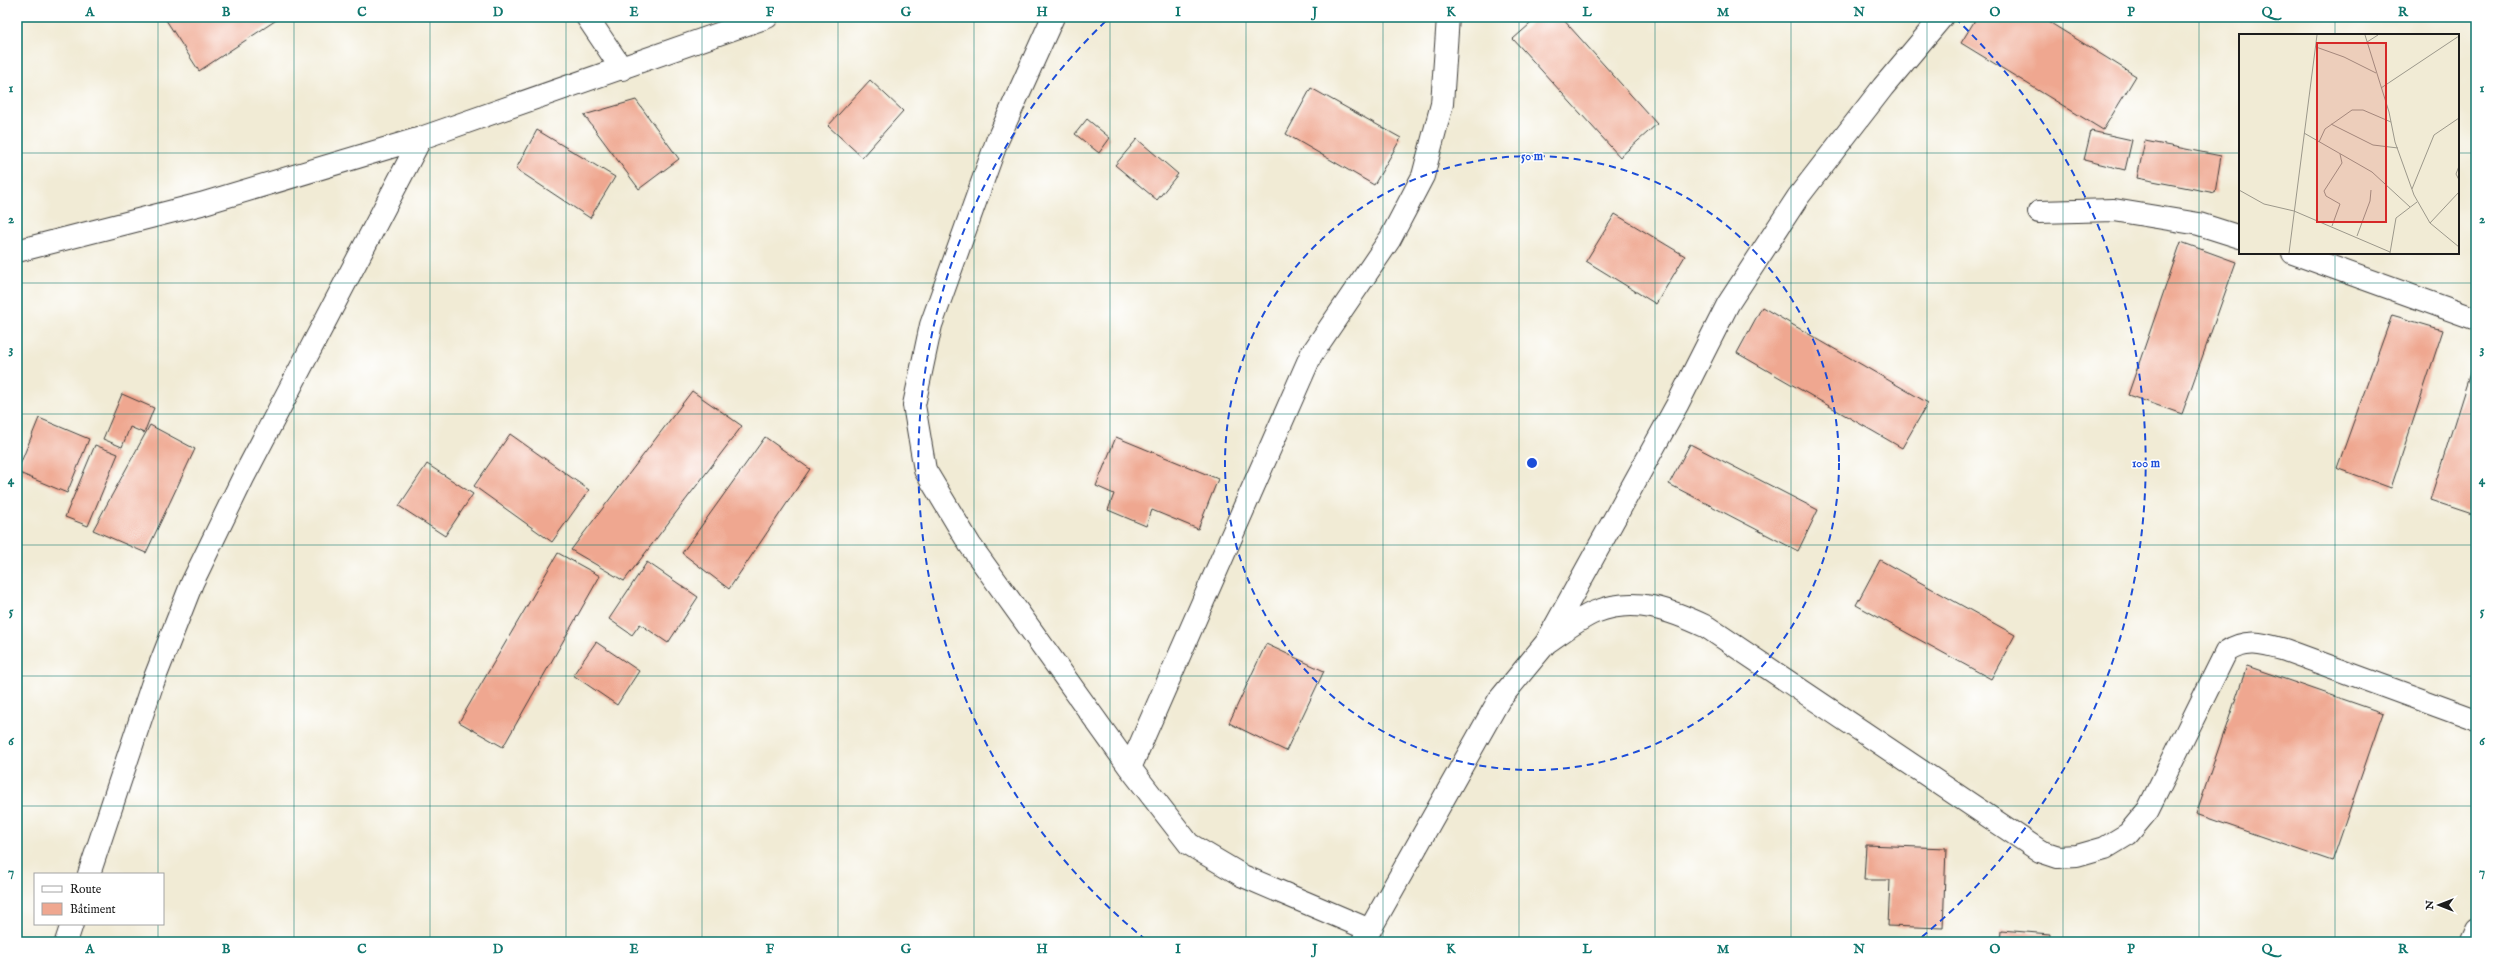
<svg xmlns="http://www.w3.org/2000/svg" width="2493" height="959" font-family="'IM FELL English',serif">
<style>
.building{fill:#efa790}
.lines{fill:none;stroke-linecap:round;stroke-linejoin:round}
.minor-casing{stroke:#3c3b38;stroke-width:24}
.minor{stroke:#fff;stroke-width:22}
.grid{fill:none;stroke:#0f766e;stroke-width:1;stroke-opacity:0.55}
.ring{fill:none;stroke:#1d4ed8;stroke-width:2;stroke-dasharray:7 5}
.inset-road{fill:none;stroke:#9c988b;stroke-width:1}
.view{fill:#d62828;fill-opacity:0.15;stroke:#d62828;stroke-width:2}
.inset-edge{fill:none;stroke:#1c1c1c;stroke-width:2}
.centre{fill:#1d4ed8;stroke:#fff;stroke-width:2}
.ring-label{font-size:12px;text-anchor:middle;font-weight:bold;fill:#1d4ed8;stroke:#fff;stroke-width:3;stroke-linejoin:round;paint-order:stroke}
.neatline{fill:none;stroke:#0f766e;stroke-width:1.5}
.grid-label{font-size:13px;text-anchor:middle;font-weight:bold;fill:#0f766e}
</style>
<rect width="100%" height="100%" fill="#fff"/>
<filter id="ink" filterUnits="userSpaceOnUse"><feTurbulence type="fractalNoise" baseFrequency=".025" numOctaves="2"/><feDisplacementMap in="SourceGraphic" scale="8" xChannelSelector="R" yChannelSelector="G"/><feConvolveMatrix kernelMatrix="1 2 1 2 8 2 1 2 1" color-interpolation-filters="sRGB"/></filter>
<filter id="wash" filterUnits="userSpaceOnUse"><feTurbulence type="fractalNoise" baseFrequency=".012" numOctaves="4" result="noise"/><feDisplacementMap in="SourceGraphic" scale="16" xChannelSelector="R" yChannelSelector="G"/><feGaussianBlur stdDeviation="0.9" result="paint"/><feColorMatrix in="noise" values="0 0 0 0 0 0 0 0 0 0 0 0 0 0 0 0 0 1.4 0 .05"/><feComposite in="paint" operator="in"/></filter>
<g filter="url(#wash)">
<rect width="100%" height="100%" fill="#f1ebd5"/>
<g id="blocks">
<!-- building -->
<path class="building" d="M171 17H281L199 71 166 20Z
M1538 17H1561L1657 124 1620 157 1513 39Z
M1977 17H2041L2136 76 2103 130 1961 43Z
M870 80 903 111 862 157 828 126Z
M1311 88 1401 138 1374 185 1286 134Z
M636 100 679 159 639 189 584 115Z
M1087 119 1110 138 1099 153 1075 134Z
M537 130 615 177 590 218 516 169Z
M2091 131 2132 140 2125 170 2084 160Z
M1137 139 1178 174 1157 200 1115 165Z
M2145 141 2221 156 2215 193 2137 178Z
M1615 214 1685 256 1656 304 1586 261Z
M2181 242 2236 262 2182 414 2128 395Z
M1762 307 1928 403 1902 448 1737 353Z
M2392 315 2443 330 2391 488 2337 468Z
M2476 354V513L2475 515 2430 500Z
M692 391 742 426 624 581 571 550Z
M122 394 154 408 144 433 130 427 122 447 103 439Z
M39 418 89 439 67 493 17 472Z
M150 425 195 449 146 553 93 530Z
M510 434 589 490 552 542 474 486Z
M765 437 810 469 729 589 682 553Z
M1116 437 1218 479 1198 529 1152 510 1146 526 1108 510 1114 494 1096 486Z
M1690 444 1818 510 1798 551 1669 484Z
M95 445 118 454 88 526 65 517Z
M427 464 473 494 445 536 399 506Z
M558 553 600 576 503 747 459 722Z
M1880 560 2015 635 1991 679 1856 605Z
M647 562 698 597 668 643 640 624 632 635 609 619Z
M596 642 639 671 617 705 573 675Z
M1266 644 1324 671 1286 751 1229 723Z
M2247 666 2383 713 2332 861 2196 814Z
M1866 845 1946 848 1943 928 1888 926 1890 880H1864Z
M2001 930 2050 934 2049 942H2000Z"/>
</g>
</g>
<g filter="url(#ink)">
<use href="#blocks" fill-opacity="0" stroke="#3c3b38" stroke-width="1"/>
<g class="lines">
<defs>
<path id="minor" d="M587 17 622 69
M1053 17 997 141 931 325 914 405 925 470 970 545 1130 768 1189 844 1243 876 1370 930
M2039 212 2114 210 2199 224 2240 237
M17 251 201 204 421 138 767 17
M2293 253 2476 319
M1546 643C1561 633 1578 619 1595 612 1635 596 1671 610 1707 627L2040 851 2058 857 2077 856 2105 848 2128 834 2148 810 2226 652C2246 638 2264 644 2285 650L2476 720
M1130 768 1311 355 1390 239 1423 176 1442 104 1448 17
M89 874 152 685 192 583 243 478 421 138
M66 942 72 924
M1363 942 1499 700 1546 643 1677 405 1728 304 1798 197 1883 87 1942 17
M2471 942 2476 931"/>
</defs>
<!-- minor casing -->
<use href="#minor" class="minor-casing"/>
<!-- minor -->
<use href="#minor" class="minor"/>
</g>
</g>
<!-- grid -->
<path class="grid" d="M158 17V874M294 17V942M430 17V942M566 17V942M702 17V942M838 17V942M974 17V942M1110 17V942M1246 17V942M1383 17V942M1519 17V942M1655 17V942M1791 17V942M1927 17V942M2063 17V942M2199 17V942M2335 17V35M17 153H2240M2458 153H2476M2335 253V942M17 283H2476M17 414H2476M17 545H2476M17 676H2476M17 806H2476M158 924V942"/>
<!-- distance rings -->
<g class="ring">
<circle cx="1532" cy="463" r="307"/>
<path d="M1146 940A614 614 0 0 1 1109 18M1955 18A614 614 0 0 1 1918 940"/>
</g>
<!-- overview -->
<g transform="translate(2239 34)">
<rect width="220" height="220" fill="#f1ebd5"/>
<path class="inset-road" d="M126 1 150 78 156 108 175 161 191 189 220 213M128 8 139 1M77 13 105 23 137 39M142 54 220 2M92 90 134 111 159 114M65 99 133 138 171 173M80 108 86 95 113 76H124L152 88M220 132 217 140 220 146M173 155 195 101 220 84M0 156 25 170 55 177 151 218M191 189 220 158M93 192 101 170 87 162 85 157 103 129 101 120M118 202 131 167 132 156M50 219 78 1M151 219 157 184 178 168"/>
<path class="view" d="M78 9H147V188H78Z"/>
<rect width="220" height="220" class="inset-edge"/>
</g>
<circle cx="1532" cy="463" r="6" class="centre"/>
<g class="ring-label">
<text x="1532" y="160">50 m</text>
<text x="2146" y="467">100 m</text>
</g>
<!-- margin -->
<rect width="2493" height="959" fill="none" stroke="#fff" stroke-width="44"/>
<!-- legend -->
<rect x="34" y="873" width="130" height="52" fill="#ffffff" stroke="#a4a4a4"/>
<rect x="42" y="886" width="20" height="6" fill="#ffffff" stroke="#a4a4a4"/>
<text x="70" y="893" font-size="12" fill="#1c1c1c">Route</text>
<rect x="42" y="903" width="20" height="12" fill="#efa790" stroke="#a4a4a4"/>
<text x="70" y="913" font-size="12" fill="#1c1c1c">Bâtiment</text>
<!-- north arrow -->
<g transform="translate(2439 905) rotate(270)" stroke="#ffffff" stroke-width="3" paint-order="stroke">
<path d="M0-3L7 15L0 10L-7 15Z" fill="#1c1c1c"/>
<text y="-6" font-size="11" font-weight="bold" text-anchor="middle" fill="#1c1c1c">N</text>
</g>
<rect x="22" y="22" width="2449" height="915" class="neatline"/>
<g class="grid-label">
<text x="90" y="16">A</text>
<text x="226" y="16">B</text>
<text x="362" y="16">C</text>
<text x="498" y="16">D</text>
<text x="634" y="16">E</text>
<text x="770" y="16">F</text>
<text x="906" y="16">G</text>
<text x="1042" y="16">H</text>
<text x="1178" y="16">I</text>
<text x="1315" y="16">J</text>
<text x="1451" y="16">K</text>
<text x="1587" y="16">L</text>
<text x="1723" y="16">M</text>
<text x="1859" y="16">N</text>
<text x="1995" y="16">O</text>
<text x="2131" y="16">P</text>
<text x="2267" y="16">Q</text>
<text x="2403" y="16">R</text>
<text x="11" y="92">1</text>
<text x="2482" y="92">1</text>
<text x="11" y="223">2</text>
<text x="2482" y="223">2</text>
<text x="11" y="353">3</text>
<text x="2482" y="353">3</text>
<text x="11" y="484">4</text>
<text x="2482" y="484">4</text>
<text x="11" y="615">5</text>
<text x="2482" y="615">5</text>
<text x="11" y="745">6</text>
<text x="2482" y="745">6</text>
<text x="11" y="876">7</text>
<text x="2482" y="876">7</text>
<text x="90" y="953">A</text>
<text x="226" y="953">B</text>
<text x="362" y="953">C</text>
<text x="498" y="953">D</text>
<text x="634" y="953">E</text>
<text x="770" y="953">F</text>
<text x="906" y="953">G</text>
<text x="1042" y="953">H</text>
<text x="1178" y="953">I</text>
<text x="1315" y="953">J</text>
<text x="1451" y="953">K</text>
<text x="1587" y="953">L</text>
<text x="1723" y="953">M</text>
<text x="1859" y="953">N</text>
<text x="1995" y="953">O</text>
<text x="2131" y="953">P</text>
<text x="2267" y="953">Q</text>
<text x="2403" y="953">R</text>
</g>
</svg>
